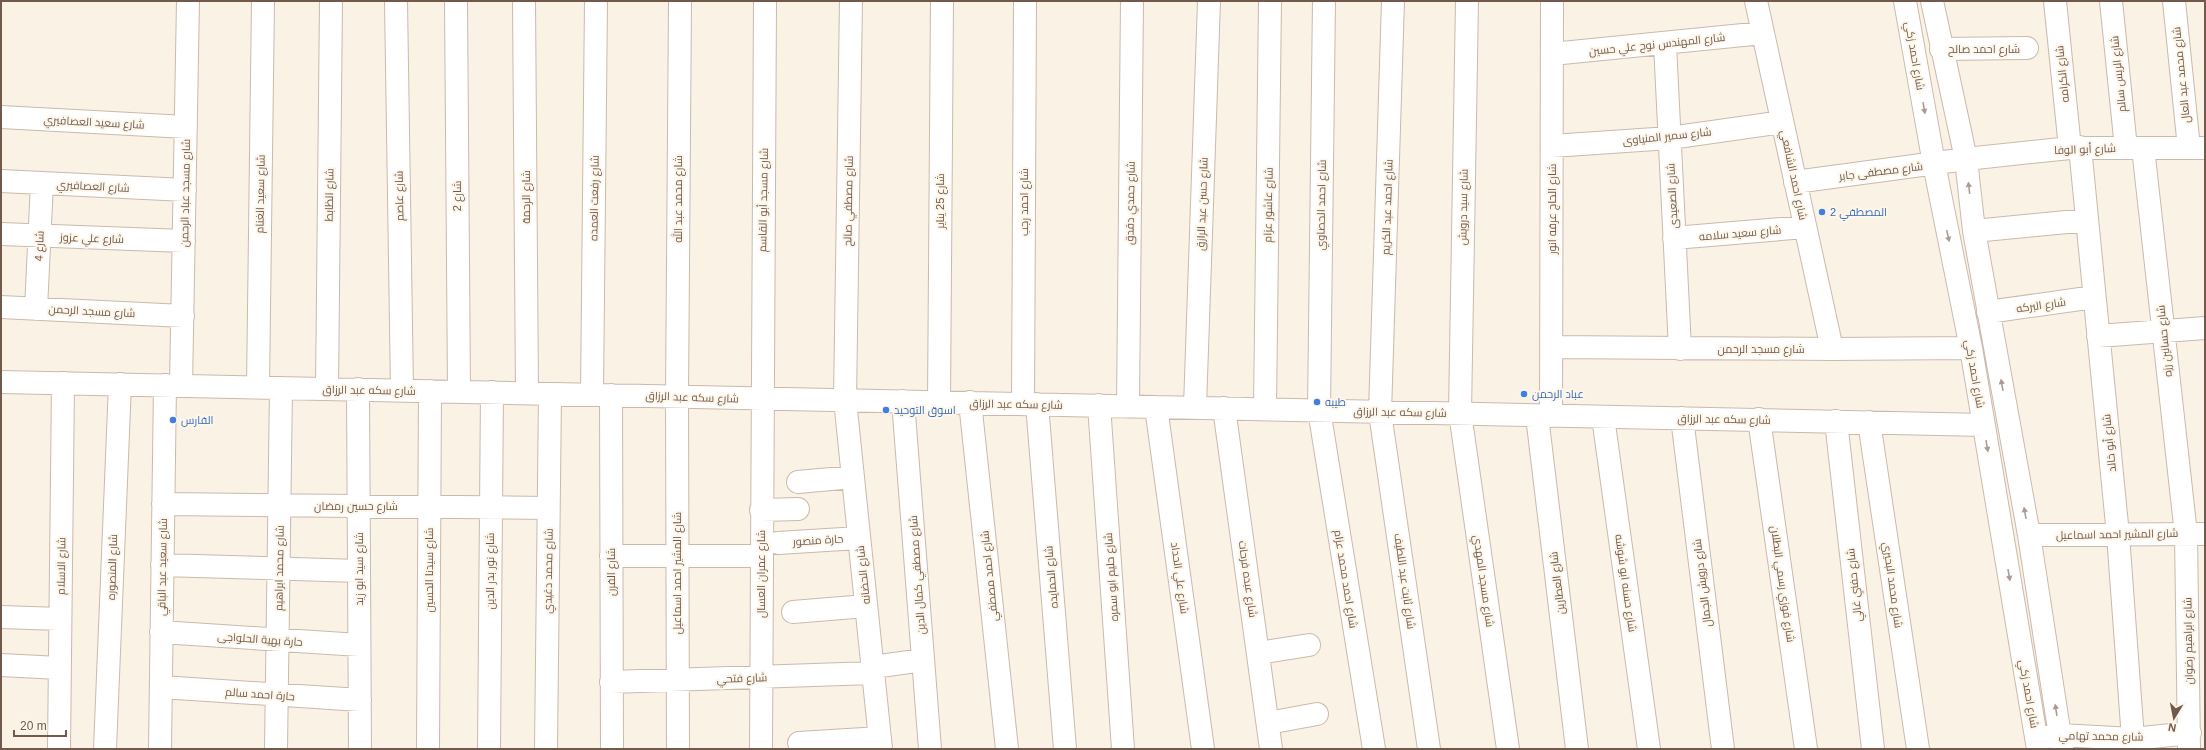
<svg xmlns="http://www.w3.org/2000/svg" width="2206" height="750" font-family="Arial,Cairo,sans-serif">
<style>
.lines{fill:none;stroke-linecap:round;stroke-linejoin:round}
.minor-casing{stroke:#cbb9ac;stroke-width:24}
.minor{stroke:#fff;stroke-width:22}
.oneway{fill:#aa9b94}
.shop-dot{fill:#3f7fe0;stroke:#fdf6eb;stroke-width:1.5}
.labels{text-anchor:middle;dominant-baseline:central;stroke-width:4;stroke-linejoin:round;paint-order:stroke}
.street-label{font-size:11px;fill:#71594c;stroke:#fdf6eb}
.shop-label{font-size:11px;fill:#366cbe;stroke:#fdf6eb;text-anchor:start}
</style>
<rect width="100%" height="100%" fill="#faf2e5"/>
<g class="lines">
<defs>
<path id="minor" d="M396 1 402 390
M456 1 459 392
M524 1 527 393
M851 1 845 400 881 749
M1324 1 1319 410 1374 749
M1393 1 1380 413 1429 749
M1467 1 1460 413 1508 749
M1756 1 1832 349
M1905 1 1934 164 1971 348 2038 749
M1932 1 1966 159 1974 231 2029 535 2062 749
M2055 1 2070 148
M2111 1 2126 148
M2174 1 2189 148
M1665 44 1680 349
M1941 49 2027 48
M1552 54 1763 33
M1 117 186 127
M1552 146 1670 138 1782 122
M2080 147 2118 535 2133 739
M2143 148 2186 534 2189 749
M1 181 185 190
M1795 182 1966 159 2070 148H2205
M1974 231 2087 220
M1 234 184 241
M1674 238 1805 227
M1 307 183 316
M36 309 42 183
M1988 312 2094 297
M2098 336 2205 328
M1552 347 1832 349 1971 348
M1 382 1984 425
M181 386 188 1
M258 387 263 1
M327 389 331 1
M358 389 360 749
M592 394 596 1
M611 395 612 749
M903 401 930 749
M939 402 942 1
M970 402 1007 749
M1023 404 1025 1
M1037 404 1065 749
M1099 405 1123 749
M1128 406 1132 1
M1156 407 1203 749
M1195 407 1209 1
M1224 408 1271 749
M1265 409 1270 1
M1537 416 1577 749
M1551 416 1552 1
M1603 417 1649 749
M1682 418 1723 749
M1759 419 1806 749
M1836 421 1873 749
M1869 422 1918 749
M798 482 853 477
M163 504 548 508
M761 510 798 509
M2029 535 2205 534
M778 543 859 538
M611 556H762
M162 565 359 571
M793 612 866 606
M1 617 60 619
M161 632 359 645
M1258 653 1309 645
M1 665 59 668
M873 667 923 660
M611 682 873 673
M161 687 360 700
M1268 723 1317 714
M2046 737 2060 735 2133 739 2190 733
M799 743 880 738
M59 749 63 383
M105 749 120 384
M160 749 165 385
M276 749 281 388
M428 749 430 391
M489 749 492 392
M546 749 550 394
M678 749 677 396 680 1
M761 749 765 1"/>
</defs>
<!-- minor casing -->
<use href="#minor" class="minor-casing"/>
<!-- minor -->
<use href="#minor" class="minor"/>
</g>
<!-- one-way arrows -->
<defs><path id="oneway-solid" d="M-6-.8H1V-3.2L6.5 0L1 3.2V.8H-6Z"/></defs>
<g class="oneway">
<use href="#oneway-solid" transform="translate(1924 108) rotate(80)"/>
<use href="#oneway-solid" transform="translate(1969 188) rotate(-97)"/>
<use href="#oneway-solid" transform="translate(1948 236) rotate(78)"/>
<use href="#oneway-solid" transform="translate(2002 385) rotate(-100)"/>
<use href="#oneway-solid" transform="translate(1987 446) rotate(80)"/>
<use href="#oneway-solid" transform="translate(2025 513) rotate(-100)"/>
<use href="#oneway-solid" transform="translate(2009 575) rotate(80)"/>
<use href="#oneway-solid" transform="translate(2056 710) rotate(-99)"/>
</g>
<!-- markers -->
<g class="shop-dot">
<circle cx="1822" cy="212" r="4"/>
<circle cx="1524" cy="394" r="4"/>
<circle cx="1317" cy="402" r="4"/>
<circle cx="886" cy="410" r="4"/>
<circle cx="173" cy="420" r="4"/>
</g>
<g class="labels">
<!-- street labels -->
<g class="street-label">
<text transform="translate(1657 44) rotate(-6)">شارع المهندس نوح علي حسين</text>
<text x="1984" y="49">شارع احمد صالح</text>
<text transform="translate(1915 56) rotate(80)">شارع احمد زكي</text>
<text transform="translate(2062 74) rotate(-96)">شارع الكرامه</text>
<text transform="translate(2118 74) rotate(-96)">شارع الريس سالم</text>
<text transform="translate(2181 75) rotate(-96)">شارع محمد عبد العال</text>
<text transform="translate(94 122) rotate(3)">شارع سعيد العصافيري</text>
<text transform="translate(1667 136) rotate(-6)">شارع سمير المنياوى</text>
<text transform="translate(2085 149) rotate(-2)">شارع أبو الوفا</text>
<text transform="translate(1881 171) rotate(-7)">شارع مصطفى جابر</text>
<text transform="translate(1794 175) rotate(78)">شارع احمد الشافعي</text>
<text transform="translate(93 186) rotate(3)">شارع العصافيري</text>
<text transform="translate(185 193) rotate(-89)">شارع مسجد عباد الرحمن</text>
<text transform="translate(260 194) rotate(-89)">شارع سعيد الغنام</text>
<text transform="translate(329 195) rotate(-89)">شارع الظابط</text>
<text transform="translate(399 196) rotate(-91)">شارع عاصم</text>
<text transform="translate(457 196) rotate(-90)">شارع 2</text>
<text transform="translate(1672 196) rotate(-93)">شارع الصعيدى</text>
<text transform="translate(526 197) rotate(-90)">شارع الرحمة</text>
<text transform="translate(594 198) rotate(-89)">شارع رفعت العمده</text>
<text transform="translate(678 199) rotate(-90)">شارع محمد عبد الله</text>
<text transform="translate(763 200) rotate(-89)">شارع مسجد أبو القاسم</text>
<text transform="translate(848 201) rotate(-89)">شارع مصطفي صالح</text>
<text transform="translate(940 201) rotate(-90)">شارع 25 يناير</text>
<text transform="translate(1024 202) rotate(-90)">شارع احمد رجب</text>
<text transform="translate(1130 203) rotate(-89)">شارع حمدي دقدق</text>
<text transform="translate(1202 204) rotate(-88)">شارع حسن عبد الرازق</text>
<text transform="translate(1268 205) rotate(-89)">شارع عاشور عزام</text>
<text transform="translate(1321 205) rotate(-89)">شارع احمد الحصاوي</text>
<text transform="translate(1387 207) rotate(-88)">شارع احمد عبد الكريم</text>
<text transform="translate(1463 207) rotate(-89)">شارع سيد درويش</text>
<text transform="translate(1552 209) rotate(-90)">شارع الحاج عرفه انور</text>
<text transform="translate(1740 233) rotate(-5)">شارع سعيد سلامه</text>
<text transform="translate(92 238) rotate(2)">شارع علي عزوز</text>
<text transform="translate(39 246) rotate(-87)">شارع 4</text>
<text transform="translate(2041 305) rotate(-8)">شارع البركه</text>
<text transform="translate(92 311) rotate(3)">شارع مسجد الرحمن</text>
<text transform="translate(2164 341) rotate(-96)">شارع حسانين رزه</text>
<text x="1761" y="349">شارع مسجد الرحمن</text>
<text transform="translate(1975 374) rotate(80)">شارع احمد زكي</text>
<text transform="translate(369 390) rotate(1)">شارع سكه عبد الرزاق</text>
<text transform="translate(692 397) rotate(2)">شارع سكه عبد الرزاق</text>
<text transform="translate(1016 404) rotate(1)">شارع سكه عبد الرزاق</text>
<text transform="translate(1400 412) rotate(1)">شارع سكه عبد الرزاق</text>
<text transform="translate(1724 419) rotate(1)">شارع سكه عبد الرزاق</text>
<text transform="translate(2109 443) rotate(-96)">شارع أبو خالد</text>
<text x="356" y="506">شارع حسين رمضان</text>
<text transform="translate(2117 534) rotate(-1)">شارع المشير احمد اسماعيل</text>
<text transform="translate(818 540) rotate(-4)">حارة منصور</text>
<text transform="translate(61 566) rotate(-89)">شارع الاسلام</text>
<text transform="translate(112 567) rotate(-88)">شارع المنصوره</text>
<text transform="translate(162 567) rotate(-89)">شارع سعيد عبد الباقي</text>
<text transform="translate(279 568) rotate(-89)">شارع محمد ابراهيم</text>
<text transform="translate(359 569) rotate(-90)">شارع سيد ابو زيد</text>
<text transform="translate(429 570) rotate(-90)">شارع سيدنا الحسين</text>
<text transform="translate(490 571) rotate(-90)">شارع نور بدر الدين</text>
<text transform="translate(548 571) rotate(-89)">شارع محمد دغيدي</text>
<text transform="translate(611 572) rotate(-90)">شارع الفرن</text>
<text transform="translate(677 573) rotate(-90)">شارع المشير احمد اسماعيل</text>
<text transform="translate(761 574) rotate(-90)">شارع عمران العسال</text>
<text transform="translate(863 575) rotate(-96)">شارع الحضانه</text>
<text transform="translate(917 575) rotate(-94)">شارع مصطفي كمال الدين</text>
<text transform="translate(989 576) rotate(-96)">شارع احمد مصطفي</text>
<text transform="translate(1051 577) rotate(-95)">شارع الحمايده</text>
<text transform="translate(1111 577) rotate(-94)">شارع حليم ابو سمره</text>
<text transform="translate(1180 578) rotate(82)">شارع علي الحداد</text>
<text transform="translate(1248 579) rotate(82)">شارع عبده فرحات</text>
<text transform="translate(1346 579) rotate(81)">شارع احمد محمد عزام</text>
<text transform="translate(1405 581) rotate(82)">شارع ثابت عبد اللطيف</text>
<text transform="translate(1484 581) rotate(82)">شارع مسجد المهدي</text>
<text transform="translate(1557 583) rotate(-97)">شارع العطارين</text>
<text transform="translate(1626 583) rotate(82)">شارع حسنه ابو شوشه</text>
<text transform="translate(1702 583) rotate(-97)">شارع درويش الجمال</text>
<text transform="translate(1783 584) rotate(82)">شارع فوزي رسمي البطلان</text>
<text transform="translate(1854 585) rotate(-96)">شارع حفني غالي</text>
<text transform="translate(1893 585) rotate(82)">شارع محمد البحيري</text>
<text transform="translate(260 639) rotate(4)">حارة بهية الحلواجى</text>
<text transform="translate(2188 641) rotate(-91)">شارع ابراهيم رضوان</text>
<text transform="translate(742 678) rotate(-2)">شارع فتحي</text>
<text transform="translate(260 694) rotate(4)">حارة احمد سالم</text>
<text transform="translate(2029 694) rotate(80)">شارع احمد زكي</text>
<text transform="translate(2101 736) rotate(1)">شارع محمد تهامي</text>
</g>
<!-- shop labels -->
<g class="shop-label">
<text x="1830" y="212">المصطفي 2</text>
<text x="1532" y="394">عباد الرحمن</text>
<text x="1325" y="402">طيبه</text>
<text x="894" y="410">اسوق التوحيد</text>
<text x="181" y="420">الفارس</text>
</g>
</g>
<!-- border -->
<rect width="2206" height="750" fill="none" stroke="#71594c" stroke-width="4"/>
<!-- north arrow -->
<g transform="translate(2174 718) rotate(190)" stroke="#fdf6eb" stroke-width="3" paint-order="stroke">
<path d="M0-3L7 15L0 10L-7 15Z" fill="#71594c"/>
<text y="-6" font-size="11" font-weight="bold" text-anchor="middle" fill="#71594c">N</text>
</g>
<!-- scale -->
<path d="M14 730v6h52v-6" fill="none" stroke="#71594c" stroke-width="2"/>
<text x="20" y="730" font-size="12" fill="#71594c" stroke="#fdf6eb" stroke-width="3" paint-order="stroke">20 m</text>
</svg>
